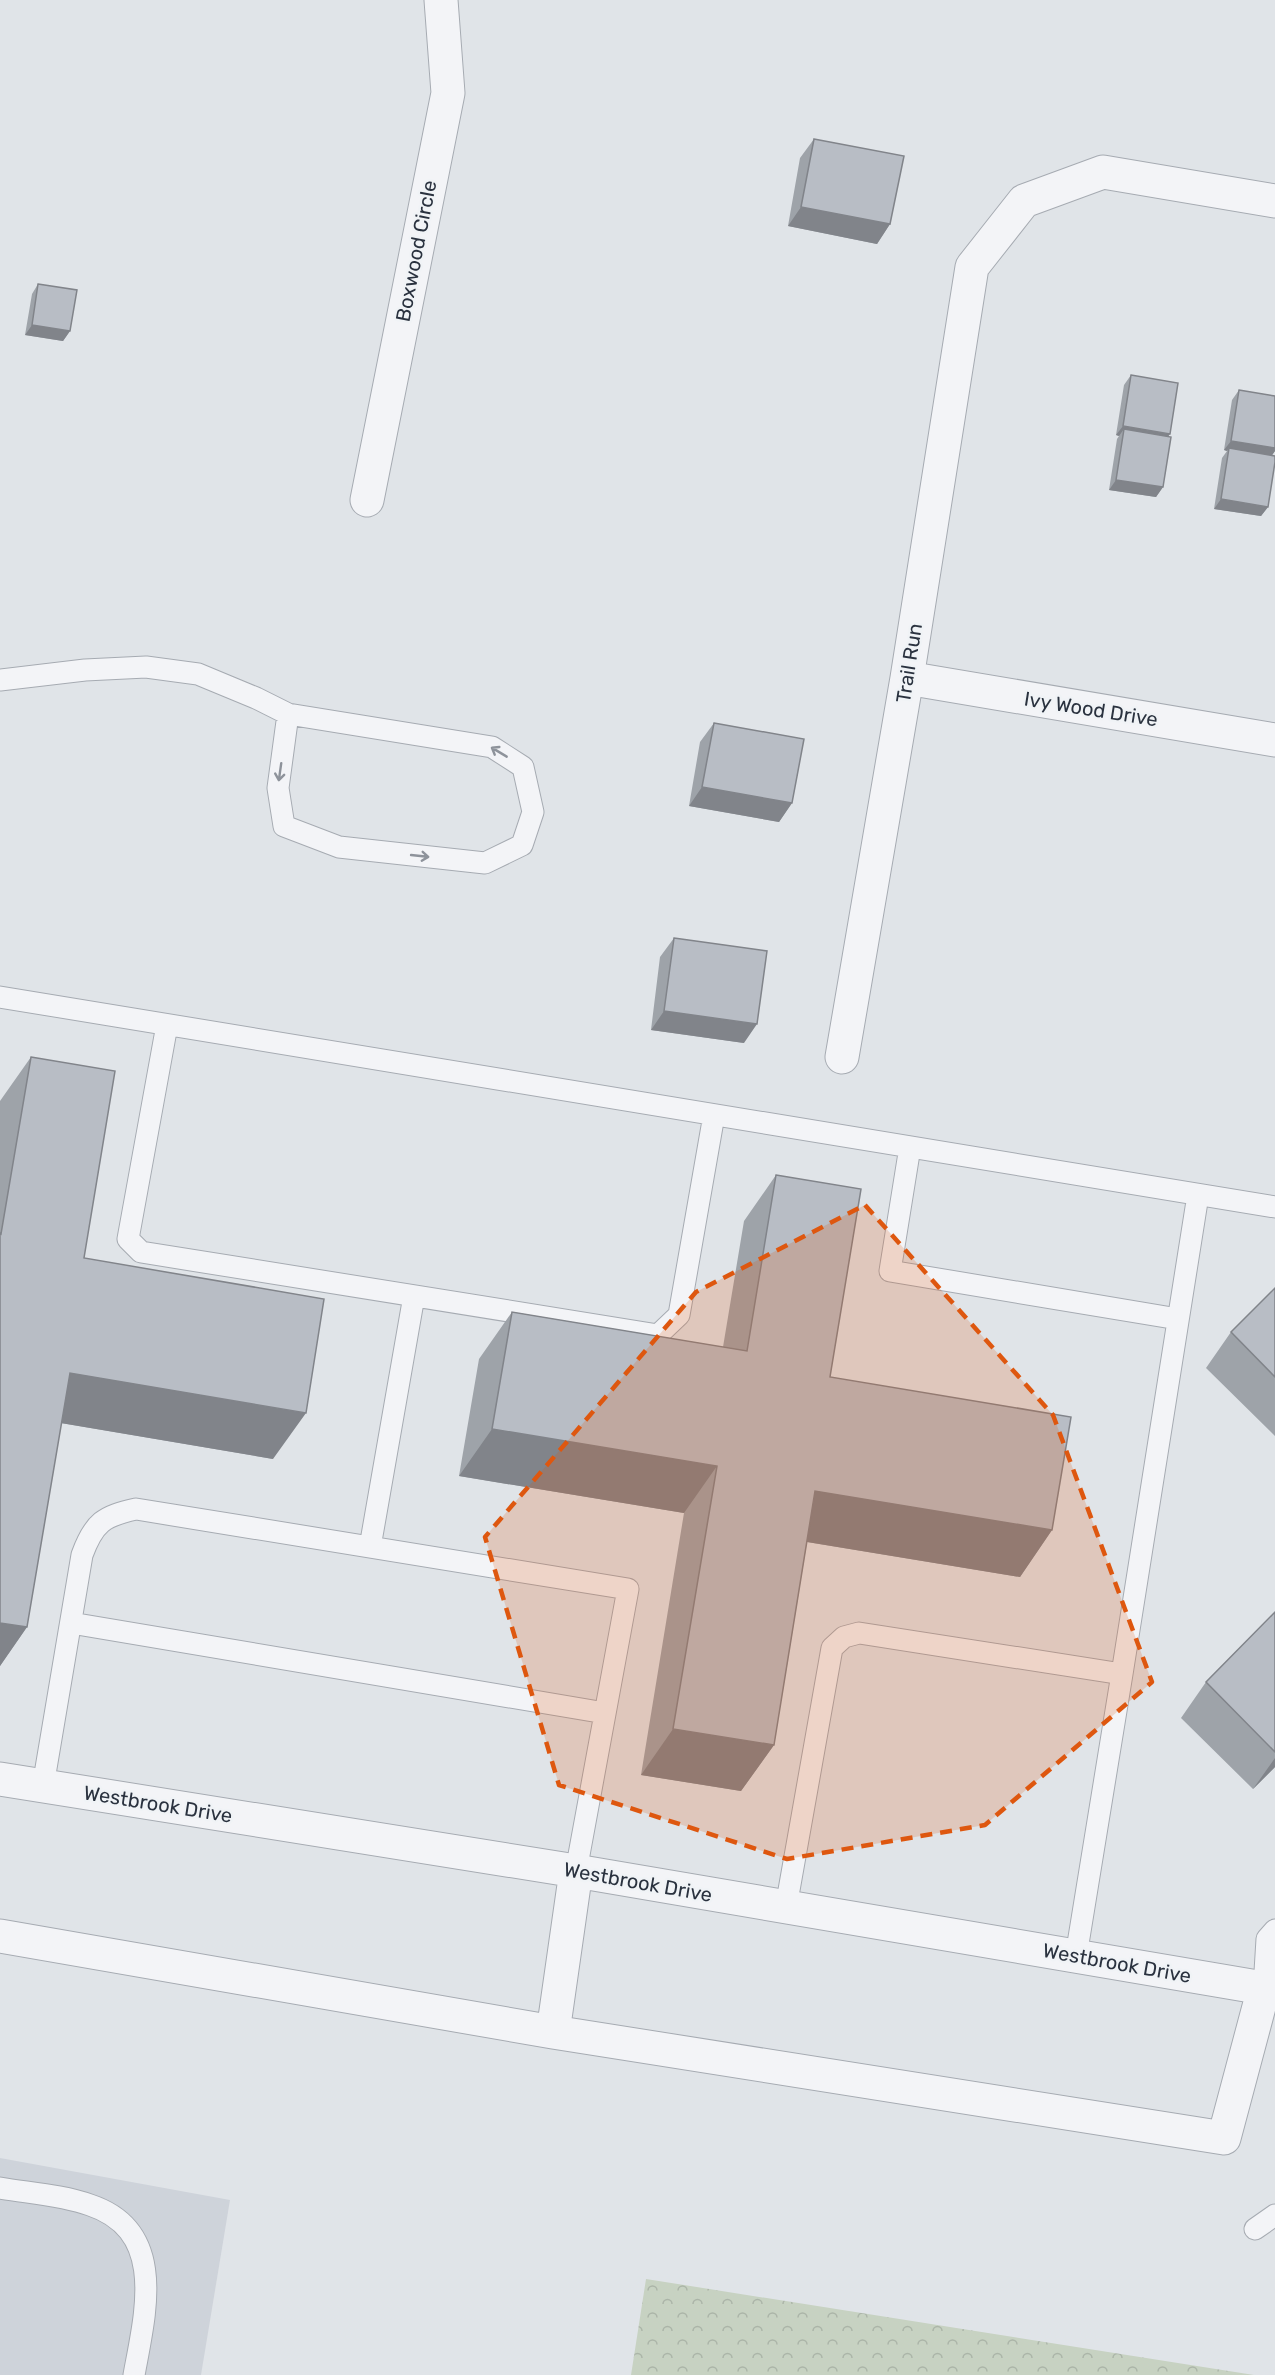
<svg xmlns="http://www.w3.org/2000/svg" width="1275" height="2375" font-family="Rubik,sans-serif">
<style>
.built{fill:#ced3da}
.forest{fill:url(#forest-crowns)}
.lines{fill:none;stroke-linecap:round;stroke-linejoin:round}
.lane-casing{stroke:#a6abb2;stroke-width:23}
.street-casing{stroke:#a6abb2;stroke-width:35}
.lane{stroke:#f3f4f7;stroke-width:21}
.street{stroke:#f3f4f7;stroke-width:33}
.wall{fill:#9ea3a9}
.shaded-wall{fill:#81848a}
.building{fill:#b8bdc5;stroke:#81848a;stroke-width:1.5}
.oneway{stroke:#8e939b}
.marked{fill:#de570f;fill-opacity:0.2;stroke:#de570f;stroke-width:4.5;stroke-dasharray:12 8;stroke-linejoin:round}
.labels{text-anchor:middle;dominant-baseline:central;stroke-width:5;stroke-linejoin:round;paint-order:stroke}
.street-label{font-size:20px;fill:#2a323f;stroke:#f0f3f6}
</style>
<defs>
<pattern id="forest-crowns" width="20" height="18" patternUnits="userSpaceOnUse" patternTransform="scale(1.5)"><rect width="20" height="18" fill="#c7d2c2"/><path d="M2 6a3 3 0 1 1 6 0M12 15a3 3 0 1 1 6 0" fill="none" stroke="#abb5a8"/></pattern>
</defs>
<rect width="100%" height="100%" fill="#e0e4e8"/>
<!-- built -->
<path class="built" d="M0 2158 230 2200 201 2375H0Z"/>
<!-- forest -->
<path class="forest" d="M646 2279 1254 2375H631Z"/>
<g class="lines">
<defs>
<path id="lane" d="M0 680 85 670 146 667 198 674 256 698 288 714 492 747 523 767 533 812 522 845 485 863 339 847 284 826 278 788 288 714
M0 997 1275 1207
M167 1025 128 1239 141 1252 658 1335 679 1315 714 1115
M910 1147 890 1271 1178 1319
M370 1547 414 1296
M71 1623 605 1713
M1122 1674 1198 1195
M43 1786 82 1555C94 1522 104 1516 136 1509L628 1589 576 1871
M786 1907 832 1648 844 1637 859 1633 1122 1674 1076 1956
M1264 1988 1267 1939 1275 1930
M0 2188C29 2193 62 2195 90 2205 168 2231 145 2314 134 2375
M1255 2229 1275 2215"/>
<path id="street" d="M367 500 448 93 441 0
M907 678 1275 740
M842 1057 907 678 972 267 1024 201 1103 172 1275 201
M0 1779 576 1871 1275 1990
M0 1936 553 2032 1224 2138 1264 1988
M553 2032 576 1871"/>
</defs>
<!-- lane casing -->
<use href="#lane" class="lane-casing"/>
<!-- street casing -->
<use href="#street" class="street-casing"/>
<!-- lane -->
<use href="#lane" class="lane"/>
<!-- street -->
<use href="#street" class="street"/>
</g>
<!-- wall -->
<path class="wall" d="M814 139 890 224 877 244 788 226 800 158Z
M38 284 70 331 63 341 25 335 32 294Z
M1131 375 1170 434 1168 436 1163 487 1156 497 1109 490 1117 439 1119 436 1116 435 1124 385Z
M1239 390 1275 396V451L1272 455 1268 507 1261 516 1214 509 1222 458 1227 451 1224 450 1232 400Z
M714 723 792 803 779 822 689 806 700 742Z
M674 938 744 1043 651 1030 660 957Z
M31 1057 84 1258 273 1459 61 1423 27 1627 0 1666V1101Z
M776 1175 830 1377 1052 1530 1020 1577 807 1542 774 1745 741 1791 641 1775 684 1513 459 1476 479 1359 512 1312 723 1347 744 1221Z
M1275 1288V1436L1206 1368 1231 1332Z
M1275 1612V1767L1253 1789 1181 1718 1206 1682Z"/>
<!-- shaded-wall -->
<path class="shaded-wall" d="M801 207 890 224 877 244 788 226Z
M32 325 70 331 63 341 25 335Z
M1123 426 1170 434 1163 443 1124 429 1119 436 1116 435Z
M1231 441 1275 448V451L1270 458 1229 448 1227 451 1224 450Z
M1116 480 1163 487 1156 497 1109 490Z
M1221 499 1268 507 1261 516 1214 509Z
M702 787 792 803 779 822 689 806Z
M664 1011 757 1024 744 1043 651 1030Z
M70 1373 306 1413 273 1459 37 1419Z
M492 1429 717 1466 684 1513 459 1476Z
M815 1491 1052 1530 1020 1577 783 1538Z
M0 1623 27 1627 0 1666Z
M673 1729 774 1745 741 1791 641 1775Z
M1275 1758V1767L1253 1789Z"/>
<!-- building -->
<path class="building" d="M814 139 904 156 890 224 801 207Z
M38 284 77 290 70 331 32 325Z
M1131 375 1178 383 1170 434 1123 426Z
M1239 390 1275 396V448L1231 441Z
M1124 429 1171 437 1163 487 1116 480Z
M1229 448 1275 456V462L1268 507 1221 499Z
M714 723 804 739 792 803 702 787Z
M674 938 767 951 757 1024 664 1011Z
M31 1057 115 1071 84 1258 324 1299 306 1413 70 1373 27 1627 0 1623V1233L1 1234Z
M776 1175 861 1189 830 1377 1071 1417 1052 1530 815 1491 774 1745 673 1729 717 1466 492 1429 512 1312 747 1351Z
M1275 1288V1377L1231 1332Z
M1275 1612V1752L1206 1682Z"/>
<!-- one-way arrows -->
<defs><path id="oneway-shaft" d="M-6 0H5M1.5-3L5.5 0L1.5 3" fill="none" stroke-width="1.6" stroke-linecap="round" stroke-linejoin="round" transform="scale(1.5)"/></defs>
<g class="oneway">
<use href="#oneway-shaft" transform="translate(499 752) rotate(-149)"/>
<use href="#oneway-shaft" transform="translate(280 772) rotate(98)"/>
<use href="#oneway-shaft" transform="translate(420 856) rotate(6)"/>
</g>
<!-- marked area -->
<path class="marked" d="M865 1205 1053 1415 1152 1682 985 1825 787 1859 559 1785 485 1537 696 1292Z"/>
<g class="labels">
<!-- street labels -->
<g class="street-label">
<text transform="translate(416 251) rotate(-79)">Boxwood Circle</text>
<text transform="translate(909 663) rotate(-81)">Trail Run</text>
<text transform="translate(1091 709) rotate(9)">Ivy Wood Drive</text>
<text transform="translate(158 1804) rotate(9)">Westbrook Drive</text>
<text transform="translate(638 1882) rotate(10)">Westbrook Drive</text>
<text transform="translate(1117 1963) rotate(10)">Westbrook Drive</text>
</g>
</g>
</svg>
